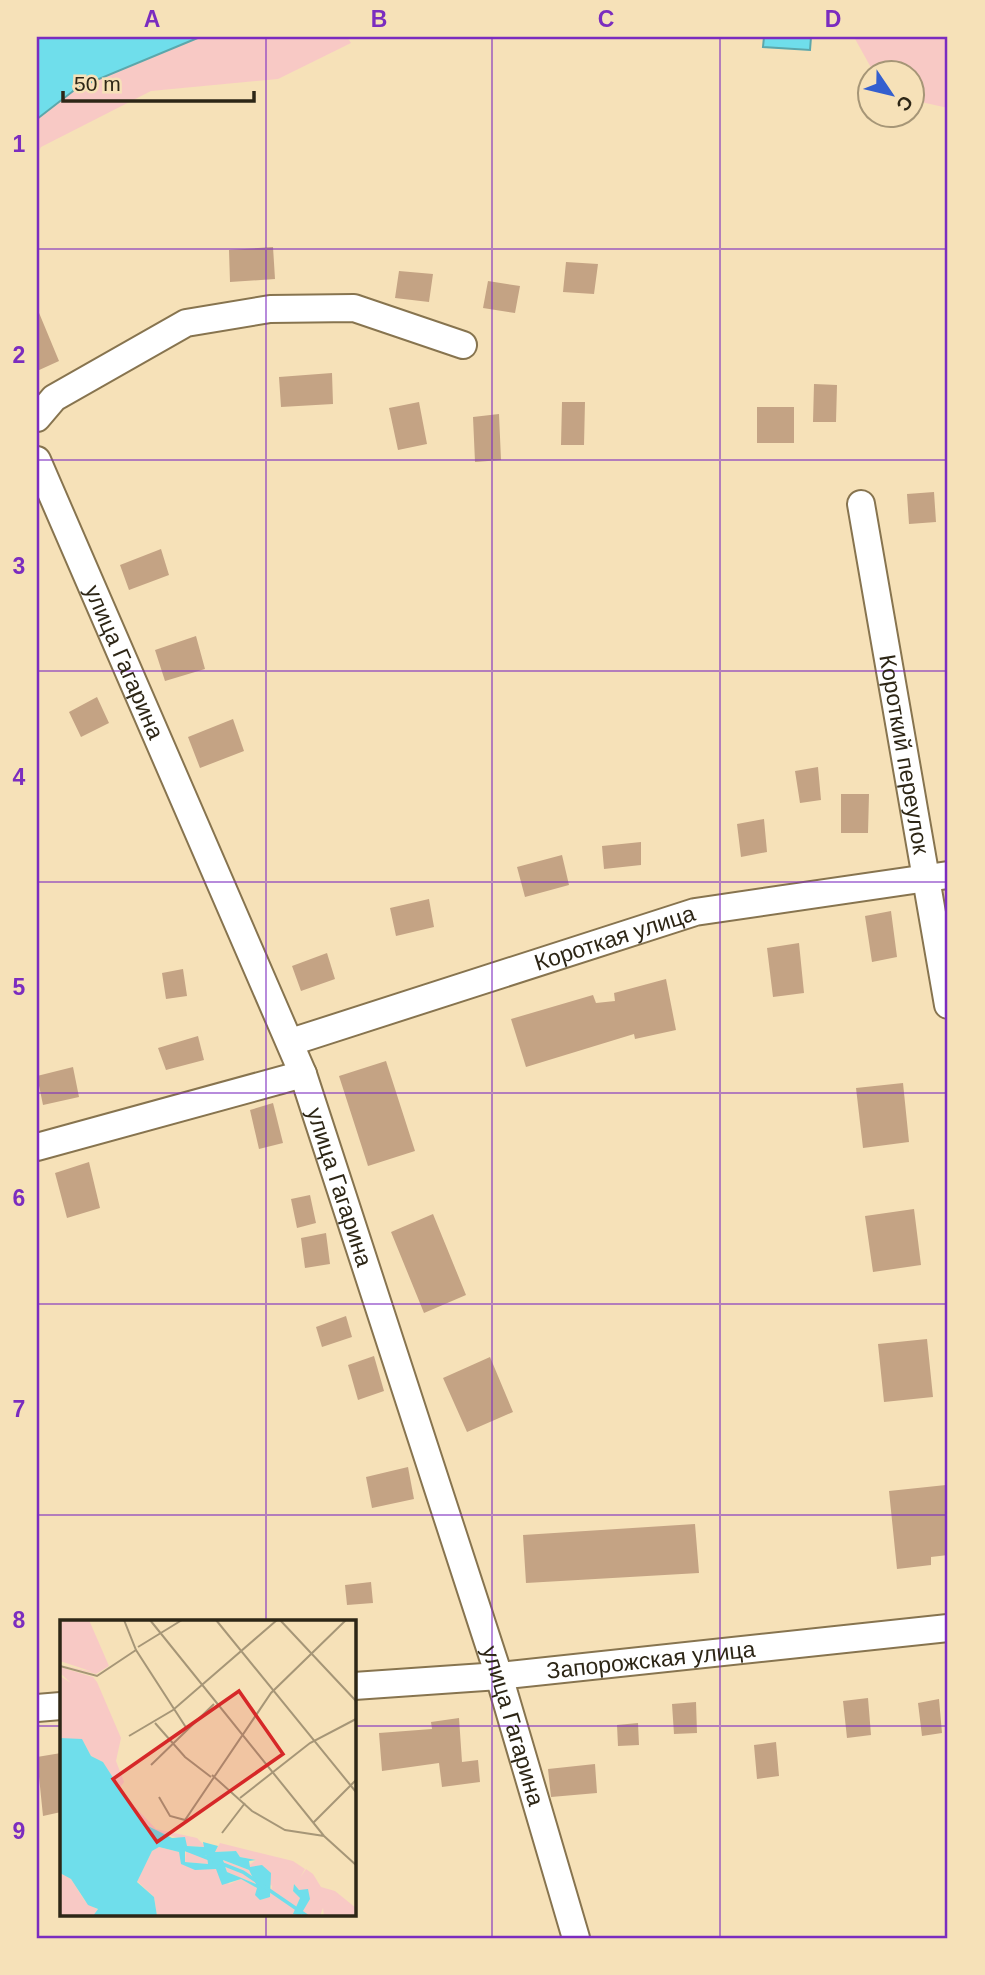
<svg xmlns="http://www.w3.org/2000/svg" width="985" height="1975" font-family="Helvetica,sans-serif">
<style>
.green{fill:#f8c9c5}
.water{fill:#6fdeeb;stroke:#5ba7ab;stroke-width:2}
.building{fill:#c4a384}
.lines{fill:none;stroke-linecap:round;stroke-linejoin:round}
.minor-casing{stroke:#87744f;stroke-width:30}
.minor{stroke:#fff;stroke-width:26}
.grid{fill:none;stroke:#7b2cbf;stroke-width:2;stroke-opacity:0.55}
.labels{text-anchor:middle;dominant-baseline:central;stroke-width:6;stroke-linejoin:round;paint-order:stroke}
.street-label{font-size:23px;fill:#2d2616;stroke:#f6e1b8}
.inset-river{fill:none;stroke:#6fdeeb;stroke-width:3.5}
.inset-road{fill:none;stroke:#a69677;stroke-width:2}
.view{fill:#d62828;fill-opacity:0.15;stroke:#d62828;stroke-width:3.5}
.inset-edge{fill:none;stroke:#2d2616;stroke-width:3.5}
.neatline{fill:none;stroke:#7b2cbf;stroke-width:2.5}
.grid-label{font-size:23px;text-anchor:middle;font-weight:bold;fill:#7b2cbf}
</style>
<rect width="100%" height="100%" fill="#f6e1b8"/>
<!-- green -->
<path class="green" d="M200 37H347L351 43 278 79 151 91 41 147 37 155V119L77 88Z
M854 37H948V108L912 100V74L874 73Z"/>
<!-- water -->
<path class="water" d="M37 37H200L77 88 37 119Z
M764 37H811L810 50 763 47Z"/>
<!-- building -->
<path class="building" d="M273 247 275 279 230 282 229 250Z
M566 262 598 264 594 294 563 292Z
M399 271 433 274 429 302 395 298Z
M488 281 520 286 515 313 483 308Z
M37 308 59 361 37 371Z
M332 373 333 404 281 407 279 377Z
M814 384 837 385 836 422H813Z
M419 402 427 444 398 450 389 408Z
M562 402H585L584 445H561Z
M757 407H794V443H757Z
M499 414 501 460 475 462 473 417Z
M934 492 936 522 909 524 907 494Z
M161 549 169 575 129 590 120 565Z
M196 636 205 669 165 681 155 650Z
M97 697 109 723 81 737 69 712Z
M233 719 244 751 200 768 188 737Z
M818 767 821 800 800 803 795 771Z
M841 794H869L868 833H841Z
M764 819 767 852 741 857 737 824Z
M641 842V865L604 869 602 846Z
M562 855 569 885 525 897 517 867Z
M429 899 434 927 396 936 390 908Z
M891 911 897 957 872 962 865 916Z
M799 943 804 993 773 997 767 948Z
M327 953 335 979 301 991 292 966Z
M183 969 187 996 166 999 162 973Z
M666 979 676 1030 635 1039 634 1034 526 1067 511 1019 593 995 596 1003 615 1001 614 993Z
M198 1036 204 1060 166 1070 158 1048Z
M386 1061 415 1151 368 1166 339 1076Z
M73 1067 79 1097 43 1105 37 1076Z
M903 1083 909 1142 863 1148 856 1088Z
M273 1103 283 1143 259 1149 250 1110Z
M89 1162 100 1208 67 1218 55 1173Z
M310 1195 316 1223 297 1228 291 1199Z
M914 1209 921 1265 873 1272 865 1216Z
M433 1214 466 1295 424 1313 391 1232Z
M326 1233 330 1264 305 1268 301 1238Z
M346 1316 352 1337 322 1347 316 1327Z
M927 1339 933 1397 884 1402 878 1344Z
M374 1356 384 1391 358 1400 348 1365Z
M490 1357 513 1412 467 1432 443 1378Z
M408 1467 414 1499 372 1508 366 1477Z
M946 1485 948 1555 931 1557V1565L897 1569 889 1491Z
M695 1524 699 1573 526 1583 523 1535Z
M371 1582 373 1603 347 1605 345 1585Z
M868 1698 871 1735 847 1738 843 1701Z
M939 1699 942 1733 922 1736 918 1703Z
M696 1702 697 1733 674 1734 672 1704Z
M459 1718 462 1762 478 1760 480 1782 442 1787 439 1763 382 1771 379 1733 432 1729 431 1722Z
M638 1723 639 1745 618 1746 617 1725Z
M776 1742 779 1776 757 1779 754 1745Z
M61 1753V1812L43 1816 37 1757Z
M595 1764 597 1793 551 1797 548 1769Z"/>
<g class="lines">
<defs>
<g id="minor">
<path d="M37 418 54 398 186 323 270 309 354 308 463 345"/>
<path id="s1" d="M37 460 303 1074 499 1676 576 1938"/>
<path id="s2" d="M861 504 948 1005"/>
<path id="s3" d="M291 1042 695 912 948 875"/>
<path d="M37 1147 303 1074"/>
<path id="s4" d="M354 1686 499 1676 948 1628"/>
<path d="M37 1708 61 1706"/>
</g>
</defs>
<!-- minor casing -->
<use href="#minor" class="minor-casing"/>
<!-- minor -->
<use href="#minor" class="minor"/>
</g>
<!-- grid -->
<path class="grid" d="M266 37V1622M492 37V1938M720 37V1938M37 249H948M37 460H948M37 671H948M37 882H948M37 1093H948M37 1304H948M37 1515H948M37 1726H61M354 1726H948M266 1914V1938"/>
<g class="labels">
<!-- street labels -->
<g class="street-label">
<text stroke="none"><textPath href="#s1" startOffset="220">улица Гагарина</textPath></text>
<text stroke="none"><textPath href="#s2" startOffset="254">Короткий переулок</textPath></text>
<text stroke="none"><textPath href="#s3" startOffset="340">Короткая улица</textPath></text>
<text stroke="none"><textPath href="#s1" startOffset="788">улица Гагарина</textPath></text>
<text stroke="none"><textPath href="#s4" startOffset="298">Запорожская улица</textPath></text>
<text stroke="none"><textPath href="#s1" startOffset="1354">улица Гагарина</textPath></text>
</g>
</g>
<!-- overview -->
<g transform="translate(60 1620)">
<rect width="296" height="296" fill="#f6e1b8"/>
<path d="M0 0H29L49 46 36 54 0 45 33 52 0 41ZM0 47 33 57 37 62 61 118 56 141 64 162 58 170 43 142 31 136 24 123 0 118V56L11 63 0 53ZM73 185 96 209 137 218 146 227 127 226 119 218 100 213 74 196ZM160 223 233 241 245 249 240 258 246 249 253 254 261 267 275 271 296 288V296H264L263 288 260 296H240L248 270H239L234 264 233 271 240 278 233 296H97L94 277 77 261 92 231 99 227 119 232 123 245 156 249 169 264 181 259 197 268 200 280 210 275 212 266 188 246 196 240 180 237 176 231 155 232ZM126 231 147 236 148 244 125 242ZM163 240 189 250 196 264 167 252ZM0 253 11 259 25 281 38 290 35 294 45 296H0Z" fill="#f8c9c5"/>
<path d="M0 118 22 119 31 136 43 142 82 203 112 218 125 217 127 226 144 227 143 222 158 226 155 232 176 231 180 237 196 240 189 241 190 247 202 245 211 253 210 277 200 280 195 275 197 268 181 259 162 265 156 249 135 250 121 244 119 232 99 227 92 231 77 262 94 277 97 296H33L38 289 28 285 11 259 0 253ZM125 231 147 236 148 244 125 242ZM163 240 189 250 196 264 167 252ZM234 264 239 270 248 269 250 279 240 296 233 294 240 278 233 271Z" fill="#6fdeeb" fill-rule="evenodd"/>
<path class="inset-river" d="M122 228 183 252 247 296"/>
<path class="inset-road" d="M64 0 76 30 127 109M90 0 264 216 296 245M156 0 296 172M220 0 296 81M78 27 122 0M0 46 37 56 76 30M95 103 125 137 151 157M69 116 113 90 217 0M91 145 154 84M152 155 192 191 225 210 264 216M99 177 110 196 125 200 211 73 286 0M180 178 250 123 296 99M254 202 296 160M162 213 185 183"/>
<path class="view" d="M179 71 223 134 97 222 53 159Z"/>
<rect width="296" height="296" class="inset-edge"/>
</g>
<!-- border -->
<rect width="985" height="1975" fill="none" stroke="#f6e1b8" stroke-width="77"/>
<!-- north arrow -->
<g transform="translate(891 94) rotate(125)"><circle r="33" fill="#f6e1b8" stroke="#a69677" stroke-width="2"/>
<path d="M0-5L12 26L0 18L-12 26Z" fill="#345fcf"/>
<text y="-10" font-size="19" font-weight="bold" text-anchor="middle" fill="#2d2616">С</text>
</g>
<!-- scale -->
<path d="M63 91v10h191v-10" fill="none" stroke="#2d2616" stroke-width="3.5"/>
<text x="74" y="91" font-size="21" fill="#2d2616" stroke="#f6e1b8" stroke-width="5" paint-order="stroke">50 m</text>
<rect x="38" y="38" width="908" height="1899" class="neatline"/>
<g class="grid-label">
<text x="152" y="27">A</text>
<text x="379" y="27">B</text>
<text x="606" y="27">C</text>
<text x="833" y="27">D</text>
<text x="19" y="152">1</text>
<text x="19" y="363">2</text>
<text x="19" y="574">3</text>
<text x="19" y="785">4</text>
<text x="19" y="995">5</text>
<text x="19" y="1206">6</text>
<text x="19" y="1417">7</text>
<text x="19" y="1628">8</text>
<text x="19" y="1839">9</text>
</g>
</svg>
